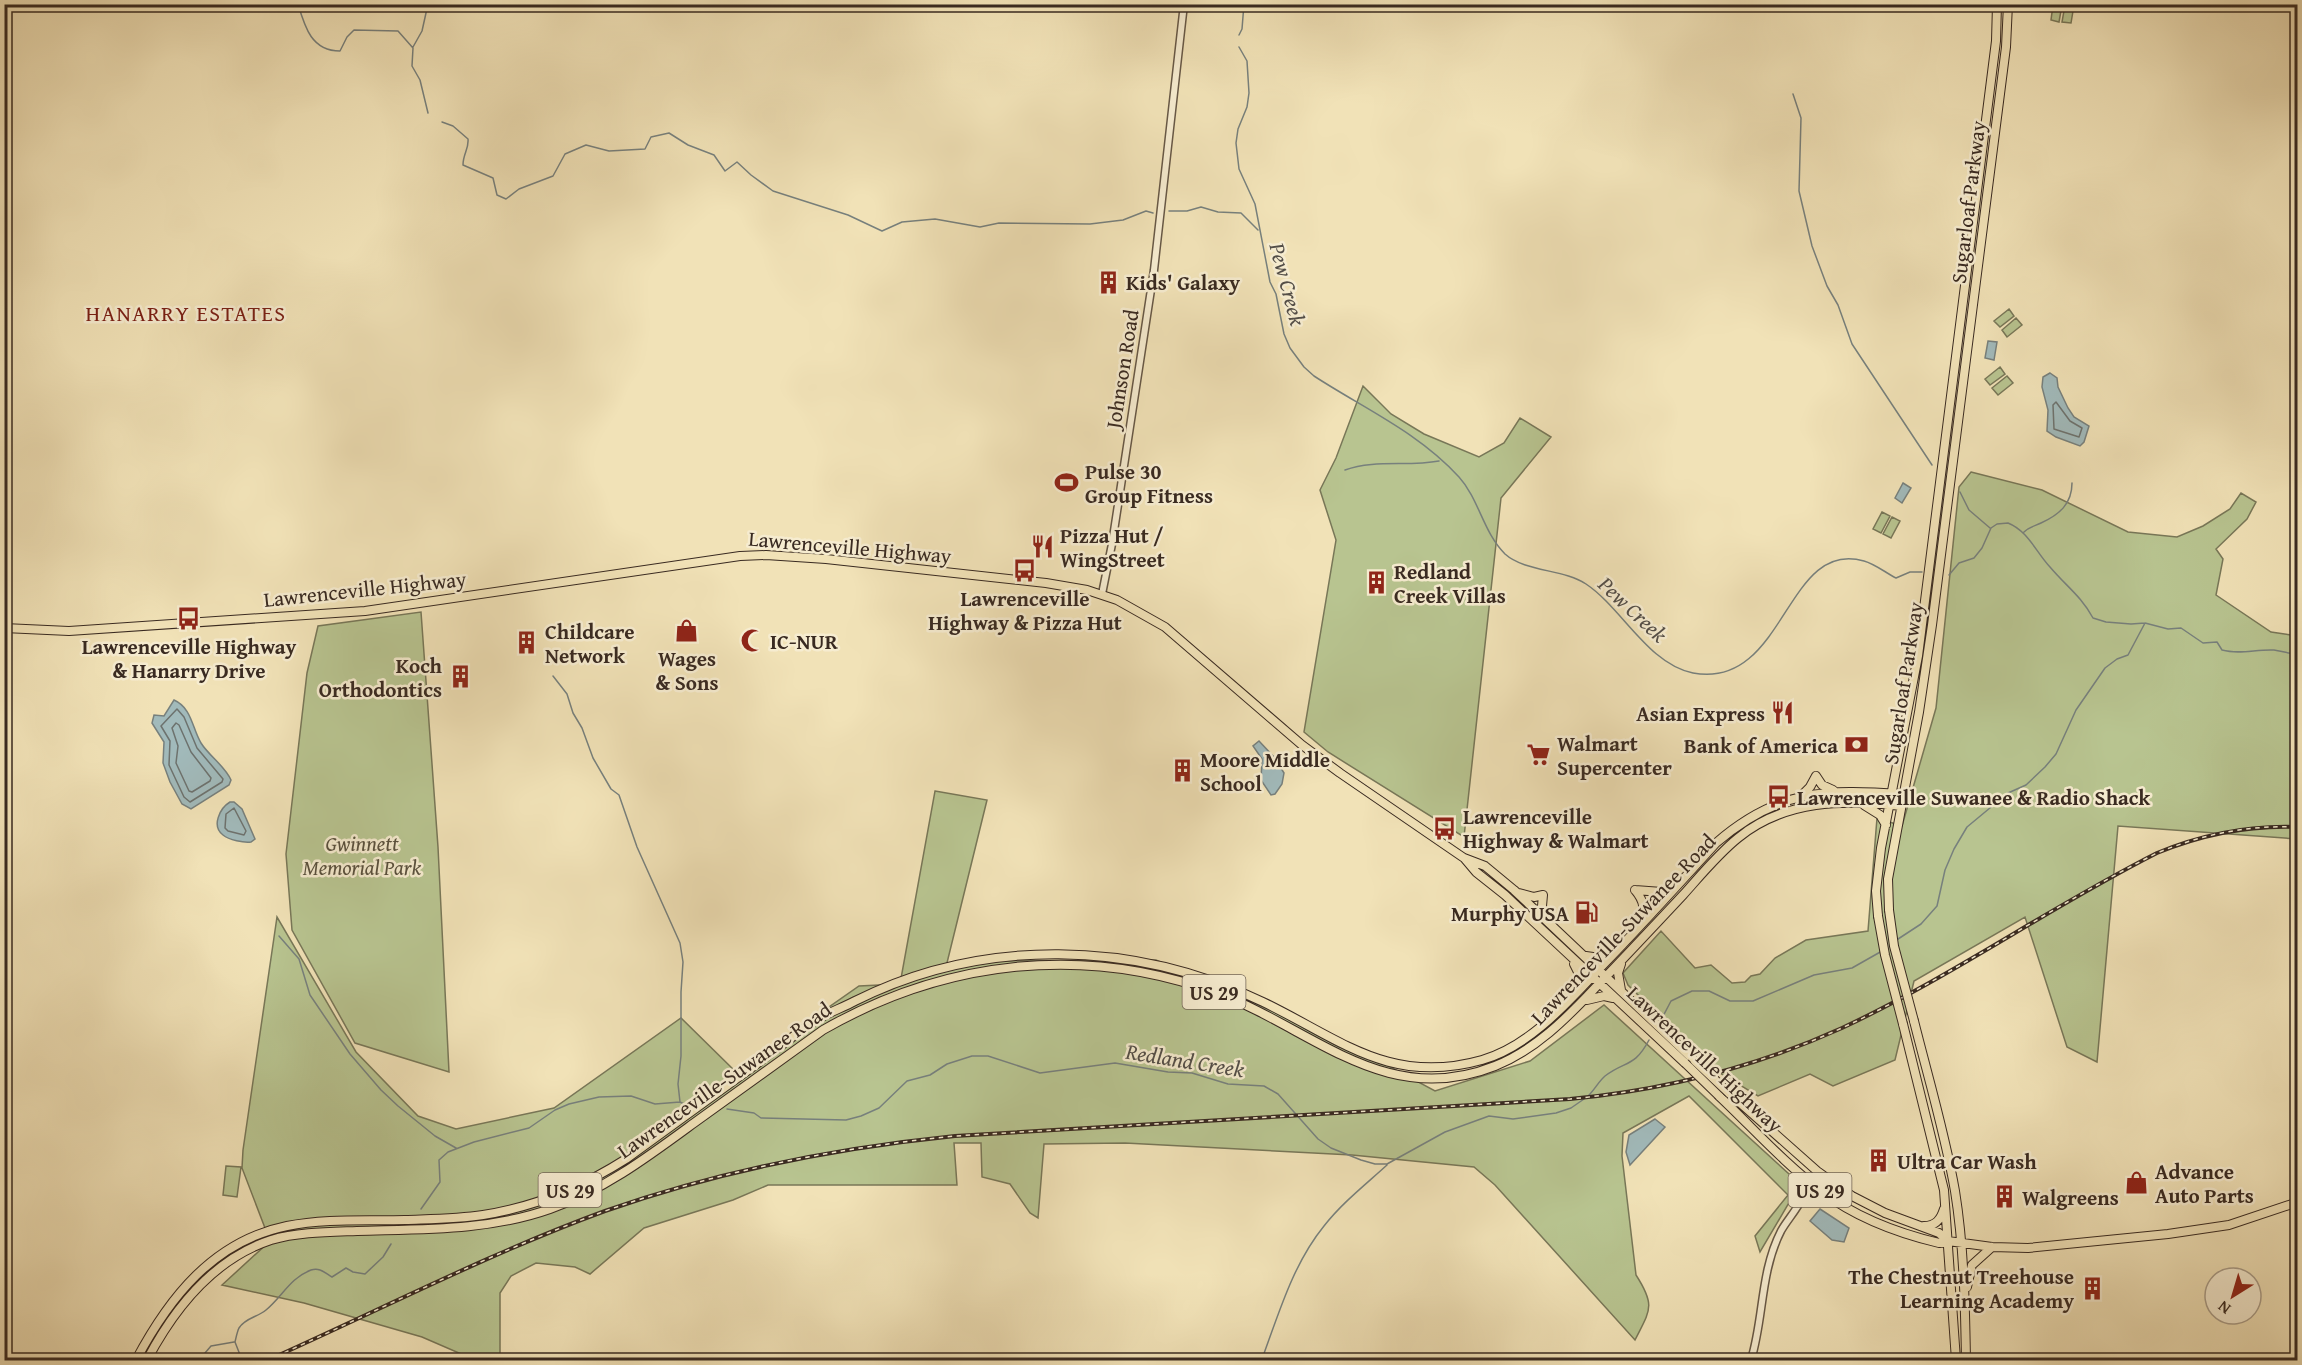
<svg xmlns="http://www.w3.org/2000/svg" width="2302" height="1365" font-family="'Gentium Book Plus',serif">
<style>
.green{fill:#b8c490;stroke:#787758;stroke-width:1.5}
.water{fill:#a1babb;stroke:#77807d;stroke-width:1.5}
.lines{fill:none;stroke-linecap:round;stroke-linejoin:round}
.shore{stroke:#6d726e;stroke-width:1.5}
.stream{stroke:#77807d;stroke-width:1.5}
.minor-casing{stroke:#675846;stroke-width:9}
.major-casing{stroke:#392a21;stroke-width:10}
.minor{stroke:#f6ecd0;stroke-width:6}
.major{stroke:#f1e2b7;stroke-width:8}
.rail-casing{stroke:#392a21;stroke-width:4}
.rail{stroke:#f6ecd0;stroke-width:1.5;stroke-dasharray:4.5;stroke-linecap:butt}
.major-bridge-casing{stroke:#392a21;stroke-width:10;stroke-linecap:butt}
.major-bridge{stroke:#f1e2b7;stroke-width:8}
.labels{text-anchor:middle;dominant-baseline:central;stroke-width:5;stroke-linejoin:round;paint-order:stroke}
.shield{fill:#f6ecd0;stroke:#726456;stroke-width:1.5}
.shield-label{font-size:20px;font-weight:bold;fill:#392a21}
.street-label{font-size:21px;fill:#392a21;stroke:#f6ecd0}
.poi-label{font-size:21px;font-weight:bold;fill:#392a21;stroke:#f6ecd0;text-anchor:start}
.park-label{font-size:21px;font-style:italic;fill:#59503d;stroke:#f6ecd0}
.water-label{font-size:22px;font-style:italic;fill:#534e48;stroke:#f6ecd0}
.neighbourhood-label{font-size:22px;letter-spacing:1.5px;fill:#7a1f14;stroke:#f6ecd0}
</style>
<rect width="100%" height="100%" fill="#f1e2b7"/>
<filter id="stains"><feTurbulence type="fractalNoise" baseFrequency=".00333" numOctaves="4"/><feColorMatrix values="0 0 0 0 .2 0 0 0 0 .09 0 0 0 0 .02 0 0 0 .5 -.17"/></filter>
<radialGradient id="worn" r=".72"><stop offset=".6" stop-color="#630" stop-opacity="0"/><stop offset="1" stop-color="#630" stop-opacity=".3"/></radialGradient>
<!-- green -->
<path class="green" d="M2053 5H2062L2059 22 2051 20Z
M2065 5H2074L2071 23 2062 22Z
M2009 309 2014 316 2000 327 1994 321Z
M2016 318 2022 325 2007 337 2002 330Z
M2000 367 2005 374 1990 385 1985 379Z
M2007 376 2013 383 1998 395 1992 388Z
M1363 386 1391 414 1424 434 1479 457 1504 443 1520 418 1551 437 1501 498 1464 837 1328 752 1304 732 1336 540 1320 490 1336 458Z
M1971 472 2042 490 2128 532 2177 537 2203 526 2230 509 2241 493 2256 502 2247 519 2216 549 2223 559 2216 595 2271 632 2297 636V839L2118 826 2097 1062 2067 1047 2025 917 1914 981 1895 1060 1833 1086 1810 1074 1758 1096 1713 1069 1628 985 1623 973 1661 931 1695 968 1711 965 1732 983 1745 982 1751 976 1760 974 1775 958 1806 940 1868 931 1877 818 1902 826 1936 708 1959 487Z
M1882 512 1890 516 1881 533 1873 529Z
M1892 517 1900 521 1891 538 1883 534Z
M421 612 438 847 449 1072 355 1043 292 930 286 854 307 673 318 626Z
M935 791 987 800 945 971 983 961 1156 960 1329 1034 1435 1091 1530 1061 1604 1005 1800 1184 1760 1252 1755 1236 1788 1195 1689 1096 1623 1133 1622 1156 1636 1275C1656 1306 1650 1310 1635 1340L1495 1185 1474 1167 1352 1155 1125 1143 1044 1144 1038 1218 1030 1213 1010 1184 982 1177 981 1143H954L957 1185H768L733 1200 644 1228 590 1274 575 1267 536 1263 511 1276 500 1293V1360H475L422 1337 304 1303 222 1285 270 1241 242 1168 243 1150 277 917 356 1052 418 1116 456 1129 554 1108 681 1018 736 1072 859 986 900 984Z
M226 1166 241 1167 237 1197 223 1195Z"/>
<!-- water -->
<path class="water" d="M1988 341 1997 342 1994 360 1985 358Z
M2050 373 2057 378 2058 387 2068 408 2074 417 2089 426 2084 442 2080 446 2056 437 2047 431 2048 410 2042 387 2043 377Z
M1903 483 1911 488 1902 503 1895 498Z
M174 700C192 708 192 728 201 743 209 756 225 766 231 780L229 785 191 809 182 804 170 782 163 763 164 742 152 723 154 715 164 716Z
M1259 741 1274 757 1284 773 1282 784 1275 794 1271 795 1261 780 1262 759 1253 746Z
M230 802H234L242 809 255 839 251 842C244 843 229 840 223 835 211 826 220 808 230 802Z
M1655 1119 1665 1127 1630 1165 1626 1152 1629 1135Z
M1820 1209 1849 1228 1844 1242 1832 1240 1810 1221Z"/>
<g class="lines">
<!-- shore -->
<path class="shore" d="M2056 402 2070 421 2082 428 2079 437 2054 429 2053 405Z
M177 709 184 717 197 748 223 779 222 782 190 802 184 797 169 765 170 741 161 726Z
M176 723 179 725 191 752 211 778 210 781 192 792 189 791 176 763 178 746 172 728Z
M234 808 246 831 244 835 228 831 225 828 226 814Z"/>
<!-- stream -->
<path class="stream" d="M298 4C305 28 312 51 340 51L347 37 354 30 398 31 413 48 412 66 420 80 428 113
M1239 35 1242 29 1244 4
M413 47 422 31 428 4
M1239 47 1247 61 1249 93 1247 107 1238 129 1236 143 1239 169 1255 204 1270 282 1276 294 1284 334 1290 348 1304 367 1314 376C1363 408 1418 432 1459 477 1479 499 1483 532 1505 554 1525 572 1564 569 1586 584 1622 608 1648 664 1693 673 1786 690 1785 538 1864 561 1875 564 1886 573 1896 578L1910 572H1922
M1793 94 1801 118 1799 191 1812 246 1827 286 1838 305 1852 344 1932 465
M442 122 453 126 468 139C469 149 463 154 463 165L493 178 497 195 506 199 519 189 553 176 565 154 586 145 609 151 645 149 651 137 669 133 688 145 714 155 725 171 737 162 751 175 773 191 848 215 882 231 902 222 935 219 980 227 999 223 1090 224 1123 220 1146 211 1153 213
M1169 211H1187L1201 207 1218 212 1241 213 1258 230
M1345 470C1375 459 1408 467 1439 461
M1960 492 1969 510 1990 528
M2024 532C2029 527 2035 526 2041 523 2059 515 2072 504 2072 483
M1949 575 1959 563 1974 558 1982 548 1991 528 1997 524 2008 523C2028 531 2036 552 2050 567 2066 586 2081 596 2093 618L2106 622 2131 624 2145 623 2168 629 2181 628 2203 643 2217 642 2222 650C2240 655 2256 649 2274 650 2282 651 2289 654 2298 654
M553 676 567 694 573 713 582 728 593 758 611 789 619 795 637 847 680 943 683 962 681 992V1056L678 1084 680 1102
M279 936 299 959 310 995 350 1054 381 1090 398 1106 435 1136 456 1148
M1895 941 1921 924 1937 906 1945 870 1954 849 1967 827 2008 793 2026 785 2045 767 2056 754 2076 710 2105 668 2117 659 2128 655 2145 623
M1660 1022 1671 1001 1692 991H1709L1730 1001H1753L1814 975 1852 968 1882 951
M1589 1095C1595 1089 1599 1081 1605 1076 1626 1060 1634 1068 1649 1040
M727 1109 754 1113 761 1118 846 1120 861 1116 879 1108 907 1081 930 1075 947 1064 972 1056H988L1040 1073 1115 1063 1168 1072 1192 1073 1228 1084 1264 1086 1278 1094 1318 1139 1331 1148 1361 1160 1375 1164H1387L1445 1132 1489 1116 1513 1119 1556 1113 1571 1108 1584 1099
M421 1209 440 1182 439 1160 448 1152 474 1142 529 1128 555 1110 569 1104 599 1097 631 1096 655 1104 680 1102 684 1104
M235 1342C236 1338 237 1332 239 1328 245 1318 258 1317 266 1310 282 1297 290 1278 311 1270 320 1267 325 1273 332 1277L346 1268 353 1272 365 1274 383 1257 391 1244
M235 1342 242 1360
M1262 1359C1279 1313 1293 1264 1324 1226 1342 1203 1365 1185 1387 1165
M199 1360 211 1346 234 1342"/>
<defs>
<path id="minor" d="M1102 594 1112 544 1154 270 1184 4
M1802 1199 1820 1190
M1751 1360C1764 1318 1760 1272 1781 1231 1789 1216 1811 1196 1804 1178"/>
<path id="major" d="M4 628 69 631 365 611 740 556 766 555 826 559 1046 583 1087 590 1117 600 1165 627 1302 745 1340 773 1464 858 1485 866 1514 890 1695 1061
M1816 776 1822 785 1833 790
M1801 796 1810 787 1816 776
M1864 805 1880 815 1886 825
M1465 859 1476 872 1505 895 1685 1063
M1635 890 1662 892 1675 887
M1635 890C1645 902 1645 909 1640 924
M1519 893 1534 897 1543 895 1542 906 1545 917
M1889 910 1888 879 1919 712 1932 625 2006 47 2008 4
M1878 916 1876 891 1881 848 1918 656 1996 41 1997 4
M1586 956 1600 958 1614 952
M1574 964 1580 976 1578 990
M1621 990 1618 973 1621 964
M1587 1000 1604 996 1613 998
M1914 1021C1928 1077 1945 1133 1955 1191 1964 1247 1965 1303 1966 1360
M1903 1024 1944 1190 1956 1360
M1729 1093 1817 1171 1852 1196 1885 1213 1939 1233 1948 1241
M1719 1096C1752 1127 1784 1163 1821 1191 1855 1217 1897 1233 1939 1243L1948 1241 1992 1247 2028 1248 2168 1234 2229 1225 2298 1202
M1924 1226C1936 1226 1941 1219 1944 1209
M1967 1287 1972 1265 1992 1247
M136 1360C169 1298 213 1241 287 1226 325 1218 366 1221 405 1220 431 1219 457 1219 483 1215 535 1207 582 1187 626 1159 669 1128 711 1097 754 1066 774 1051 794 1035 815 1021 827 1013 842 1008 855 1001 982 937 1135 940 1263 1002 1340 1039 1390 1086 1482 1060 1530 1046 1567 1003 1600 968 1640 927 1678 885 1716 843 1778 789 1826 789 1903 794
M147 1360C174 1309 213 1259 271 1240 298 1232 329 1232 357 1231 422 1229 488 1231 550 1209 604 1190 649 1156 694 1123 737 1092 780 1061 823 1030 945 960 1084 944 1217 993 1312 1028 1385 1110 1495 1066 1535 1050 1566 1019 1595 988 1625 957 1654 926 1683 895 1701 875 1718 854 1738 838 1784 800 1845 799 1901 806"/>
</defs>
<!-- minor casing -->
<use href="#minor" class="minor-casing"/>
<!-- major casing -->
<use href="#major" class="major-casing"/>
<!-- minor -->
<use href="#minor" class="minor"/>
<!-- major -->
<use href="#major" class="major"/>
<defs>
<path id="rail" d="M268 1360C380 1310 490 1253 605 1211 719 1171 836 1148 955 1136L1570 1099C1664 1090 1756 1067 1842 1028 1951 977 2050 907 2157 853 2203 834 2248 825 2298 827"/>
</defs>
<!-- rail casing -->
<use href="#rail" class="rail-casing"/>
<!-- rail -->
<use href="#rail" class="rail"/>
<defs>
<path id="major-bridge" d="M1889 910 1894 946 1914 1021
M1878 916 1885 955 1903 1024
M1695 1061 1729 1093
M1685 1063 1719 1096"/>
</defs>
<!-- major-bridge casing -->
<use href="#major-bridge" class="major-bridge-casing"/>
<!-- major-bridge -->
<use href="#major-bridge" class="major-bridge"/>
</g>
<!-- icons -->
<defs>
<symbol id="building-bare" viewBox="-9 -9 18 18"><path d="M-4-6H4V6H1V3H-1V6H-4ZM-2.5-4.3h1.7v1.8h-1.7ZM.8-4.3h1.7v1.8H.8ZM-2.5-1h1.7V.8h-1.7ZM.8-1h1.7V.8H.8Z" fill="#8f2418" stroke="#f6ecd0" stroke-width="2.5" paint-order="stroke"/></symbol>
<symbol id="stadium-bare" viewBox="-9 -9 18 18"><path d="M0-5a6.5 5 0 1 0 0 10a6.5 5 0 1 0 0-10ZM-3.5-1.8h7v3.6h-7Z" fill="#8f2418" stroke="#f6ecd0" stroke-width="2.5" paint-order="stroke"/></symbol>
<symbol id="restaurant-bare" viewBox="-9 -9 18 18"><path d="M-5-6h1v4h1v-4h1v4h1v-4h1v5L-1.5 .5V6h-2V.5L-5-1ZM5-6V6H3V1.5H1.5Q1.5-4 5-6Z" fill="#8f2418" stroke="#f6ecd0" stroke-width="2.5" paint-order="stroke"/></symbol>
<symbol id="bus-bare" viewBox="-9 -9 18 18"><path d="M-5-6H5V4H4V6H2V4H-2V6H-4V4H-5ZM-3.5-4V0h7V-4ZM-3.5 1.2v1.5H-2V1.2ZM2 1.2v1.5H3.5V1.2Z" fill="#8f2418" stroke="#f6ecd0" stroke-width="2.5" paint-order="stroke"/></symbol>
<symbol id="shop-bare" viewBox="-9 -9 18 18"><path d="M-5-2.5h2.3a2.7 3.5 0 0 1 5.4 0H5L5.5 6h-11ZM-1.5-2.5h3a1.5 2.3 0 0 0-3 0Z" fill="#8f2418" stroke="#f6ecd0" stroke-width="2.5" paint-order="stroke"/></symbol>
<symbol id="mosque-bare" viewBox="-9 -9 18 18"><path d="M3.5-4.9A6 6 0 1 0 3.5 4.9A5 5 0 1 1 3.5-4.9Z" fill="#8f2418" stroke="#f6ecd0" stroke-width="2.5" paint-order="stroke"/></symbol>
<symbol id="bank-bare" viewBox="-9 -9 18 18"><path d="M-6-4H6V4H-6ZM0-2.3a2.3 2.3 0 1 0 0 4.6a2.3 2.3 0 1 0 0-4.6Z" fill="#8f2418" stroke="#f6ecd0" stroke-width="2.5" paint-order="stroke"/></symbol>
<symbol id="supermarket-bare" viewBox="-9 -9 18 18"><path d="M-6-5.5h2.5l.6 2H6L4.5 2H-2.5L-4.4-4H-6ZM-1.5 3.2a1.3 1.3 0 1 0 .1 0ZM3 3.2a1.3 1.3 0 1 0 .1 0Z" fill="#8f2418" stroke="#f6ecd0" stroke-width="2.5" paint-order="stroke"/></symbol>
<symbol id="fuel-bare" viewBox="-9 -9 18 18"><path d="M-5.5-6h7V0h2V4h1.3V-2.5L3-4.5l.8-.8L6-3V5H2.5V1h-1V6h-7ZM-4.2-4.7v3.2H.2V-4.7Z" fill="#8f2418" stroke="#f6ecd0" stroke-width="2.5" paint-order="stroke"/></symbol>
</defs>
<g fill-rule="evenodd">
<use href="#building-bare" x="1092" y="266" width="33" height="33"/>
<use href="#stadium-bare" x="1050" y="466" width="33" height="33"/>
<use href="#restaurant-bare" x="1026" y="530" width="33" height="33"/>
<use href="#bus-bare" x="1008" y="554" width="33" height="33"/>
<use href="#building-bare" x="1360" y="566" width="33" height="33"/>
<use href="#bus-bare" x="172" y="602" width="33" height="33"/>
<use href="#shop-bare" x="670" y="614" width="33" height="33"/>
<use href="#mosque-bare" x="736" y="624" width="33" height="33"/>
<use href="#building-bare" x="510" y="626" width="33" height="33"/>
<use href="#building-bare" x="444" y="660" width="33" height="33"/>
<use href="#restaurant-bare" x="1766" y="696" width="33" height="33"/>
<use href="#bank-bare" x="1840" y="728" width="33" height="33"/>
<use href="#supermarket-bare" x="1522" y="738" width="33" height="33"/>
<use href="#building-bare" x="1166" y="754" width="33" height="33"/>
<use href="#bus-bare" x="1762" y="780" width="33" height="33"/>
<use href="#bus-bare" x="1428" y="812" width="33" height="33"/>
<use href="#fuel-bare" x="1570" y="896" width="33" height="33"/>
<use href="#building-bare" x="1862" y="1144" width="33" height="33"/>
<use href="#shop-bare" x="2120" y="1166" width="33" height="33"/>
<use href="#building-bare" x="1988" y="1180" width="33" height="33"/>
<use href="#building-bare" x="2076" y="1272" width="33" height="33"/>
</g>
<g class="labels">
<!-- shield labels -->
<g class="shield">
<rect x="1182.5" y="975" width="63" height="34" rx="4.5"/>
<rect x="538.5" y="1173" width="63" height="34" rx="4.5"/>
<rect x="1788.5" y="1173" width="63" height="34" rx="4.5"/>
</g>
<g class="shield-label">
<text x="1214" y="992">US 29</text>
<text x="570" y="1190">US 29</text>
<text x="1820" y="1190">US 29</text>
</g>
<!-- street labels -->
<g class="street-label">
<text transform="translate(1968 202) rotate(-83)">Sugarloaf Parkway</text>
<text transform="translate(1122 369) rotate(-81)">Johnson Road</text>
<text transform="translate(850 547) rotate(5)">Lawrenceville Highway</text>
<text transform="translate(365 589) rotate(-6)">Lawrenceville Highway</text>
<text transform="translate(1903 683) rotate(-81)">Sugarloaf Parkway</text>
<text transform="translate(1623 929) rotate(-46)">Lawrenceville-Suwanee Road</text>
<text transform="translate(1705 1059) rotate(43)">Lawrenceville Highway</text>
<text transform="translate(724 1080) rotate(-35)">Lawrenceville-Suwanee Road</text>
</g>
<!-- poi labels -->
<g class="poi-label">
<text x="1126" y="282">Kids' Galaxy</text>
<text x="1085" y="471">Pulse 30<tspan x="1085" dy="24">Group Fitness</tspan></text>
<text x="1060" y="535">Pizza Hut /<tspan x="1060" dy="24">WingStreet</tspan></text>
<text x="1394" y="571">Redland<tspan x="1394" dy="24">Creek Villas</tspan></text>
<text x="1025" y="598" text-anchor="middle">Lawrenceville<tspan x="1025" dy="24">Highway &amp; Pizza Hut</tspan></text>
<text x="545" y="631">Childcare<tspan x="545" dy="24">Network</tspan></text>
<text x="770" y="641">IC-NUR</text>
<text x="189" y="646" text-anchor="middle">Lawrenceville Highway<tspan x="189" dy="24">&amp; Hanarry Drive</tspan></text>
<text x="687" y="658" text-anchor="middle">Wages<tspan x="687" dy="24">&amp; Sons</tspan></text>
<text x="442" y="665" text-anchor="end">Koch<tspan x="442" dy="24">Orthodontics</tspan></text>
<text x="1765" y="713" text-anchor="end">Asian Express</text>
<text x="1557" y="743">Walmart<tspan x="1557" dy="24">Supercenter</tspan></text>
<text x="1838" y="745" text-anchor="end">Bank of America</text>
<text x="1200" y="759">Moore Middle<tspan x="1200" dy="24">School</tspan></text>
<text x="1797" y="797">Lawrenceville Suwanee &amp; Radio Shack</text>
<text x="1463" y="816">Lawrenceville<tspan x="1463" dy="24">Highway &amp; Walmart</tspan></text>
<text x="1569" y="913" text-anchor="end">Murphy USA</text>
<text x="1897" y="1161">Ultra Car Wash</text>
<text x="2155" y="1171">Advance<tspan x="2155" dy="24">Auto Parts</tspan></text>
<text x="2022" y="1197">Walgreens</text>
<text x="2074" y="1276" text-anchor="end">The Chestnut Treehouse<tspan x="2074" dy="24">Learning Academy</tspan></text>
</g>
<!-- park labels -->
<g class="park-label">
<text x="362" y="843">Gwinnett<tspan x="362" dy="24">Memorial Park</tspan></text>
</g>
<!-- water labels -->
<g class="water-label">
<text transform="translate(1288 284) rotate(75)">Pew Creek</text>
<text transform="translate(1633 609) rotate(43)">Pew Creek</text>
<text transform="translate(1185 1060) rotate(9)">Redland Creek</text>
</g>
<!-- neighbourhood labels -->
<g class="neighbourhood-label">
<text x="186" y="313">HANARRY ESTATES</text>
</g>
</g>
<!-- margin -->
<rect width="2302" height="1365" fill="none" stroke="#f1e2b7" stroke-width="24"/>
<rect x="6" y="6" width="2290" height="1353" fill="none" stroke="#392a21" stroke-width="3"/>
<rect x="12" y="12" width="2278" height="1341" fill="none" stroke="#392a21" stroke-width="1.5"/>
<!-- north arrow -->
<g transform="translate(2233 1296) rotate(217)"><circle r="28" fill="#f6ecd0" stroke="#aa9e8a" stroke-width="1.5"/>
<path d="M0-4.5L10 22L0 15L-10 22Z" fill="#8f2418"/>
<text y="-9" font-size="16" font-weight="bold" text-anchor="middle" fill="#392a21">N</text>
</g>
<rect width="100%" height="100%" filter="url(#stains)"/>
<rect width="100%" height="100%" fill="url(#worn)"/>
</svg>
